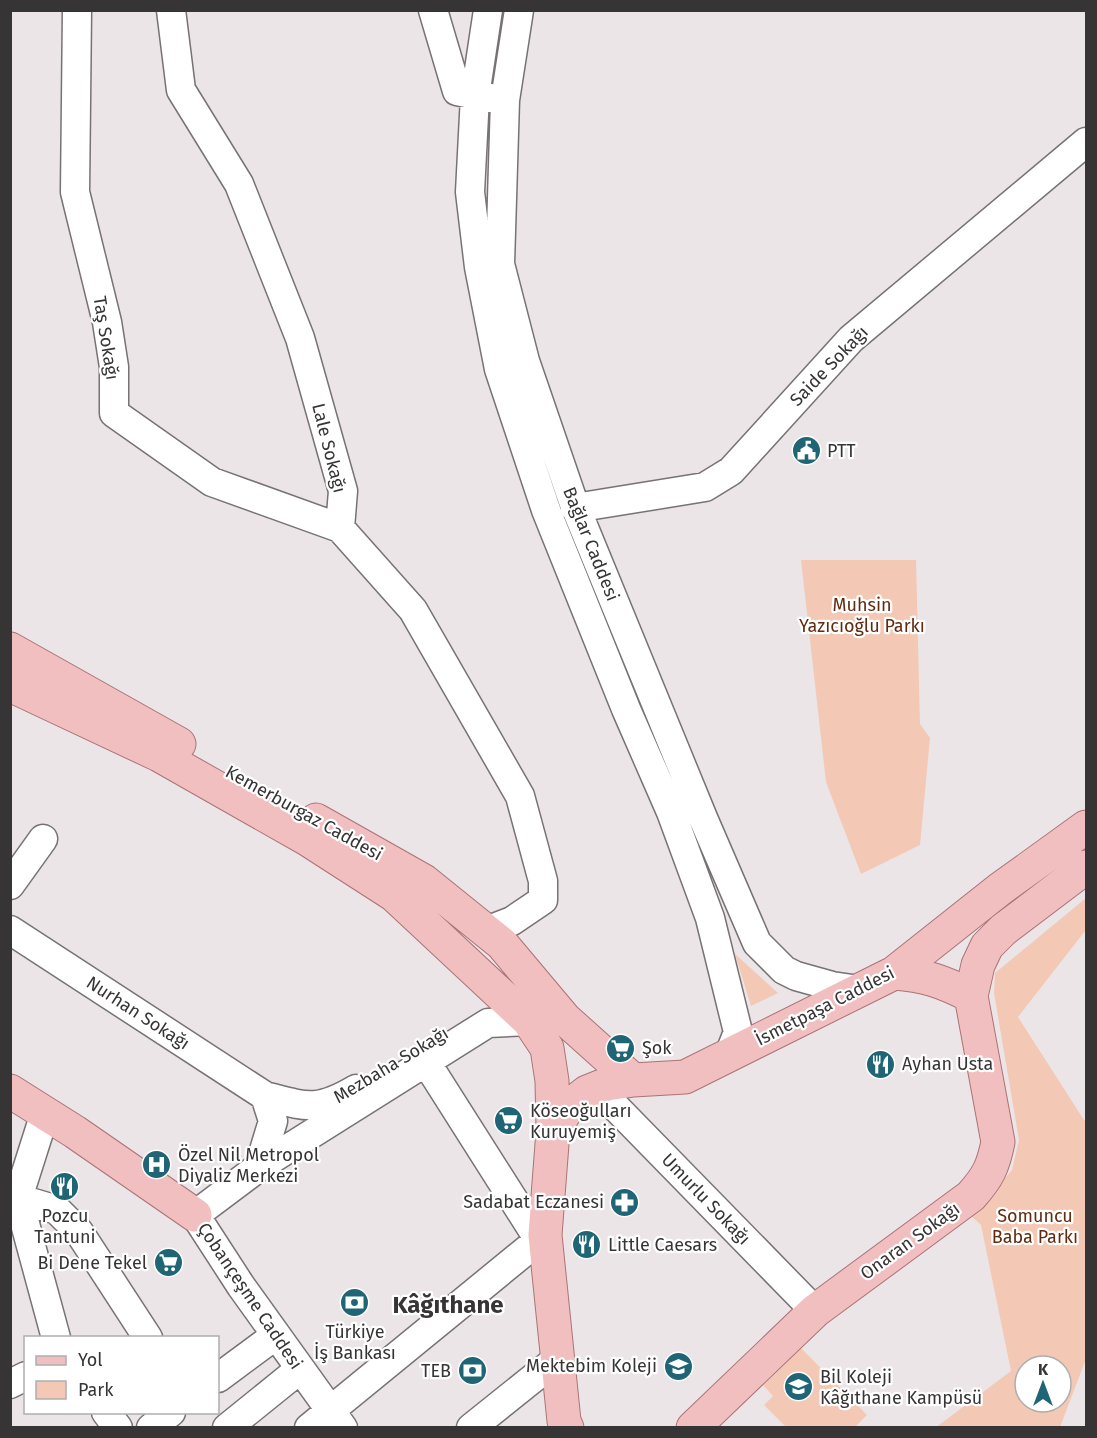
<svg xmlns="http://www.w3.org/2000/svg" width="1097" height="1438" font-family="'Fira Sans',sans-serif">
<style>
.green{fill:#f3c9b6;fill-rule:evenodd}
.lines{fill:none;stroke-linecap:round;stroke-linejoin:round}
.minor-casing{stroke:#777274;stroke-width:31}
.major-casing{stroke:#aa7375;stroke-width:35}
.minor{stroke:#fff;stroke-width:28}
.major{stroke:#f2bfc1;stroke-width:33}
.labels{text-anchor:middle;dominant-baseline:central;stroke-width:4.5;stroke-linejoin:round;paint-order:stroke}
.street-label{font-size:18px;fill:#363435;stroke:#fff}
.poi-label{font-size:18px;fill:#363435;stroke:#fff;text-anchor:start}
.park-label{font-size:18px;fill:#602b10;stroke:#fff}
.district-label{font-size:24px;font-weight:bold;fill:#363435;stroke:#fff}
</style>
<rect width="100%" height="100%" fill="#ebe5e7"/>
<!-- green -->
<path class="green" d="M801 560H916L920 724 930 738 920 845 861 874 826 782Z
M1086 898 1085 931 1018 1017 1084 1120H1086V1359L1060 1427 935 1428 1011 1371 981 1225 969 1214 981 1206 1012 1170 1019 1140 994 993 995 973ZM1025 1366H1061V1402H1025Z
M735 954 778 993 751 1006Z
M800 1347 867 1415 855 1427H786L764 1405 773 1396 762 1384Z"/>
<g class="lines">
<defs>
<path id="minor" d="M77 10 75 192 107 322 114 367V413L212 482 340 528
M171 10 181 90 239 184 300 338 343 491 340 528 413 610 520 796 543 881V900L512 921 486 931
M433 10 457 91 490 98
M488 10 475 96 470 192 479 267 499 369 546 510 626 709 671 812 710 918 738 1032 729 1055
M519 10 505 100 500 264 525 361 573 501 703 818 757 943 784 970 796 976 832 986 859 990
M575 508 705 487 731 471 851 339 1086 142
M10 885 43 839
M10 930 265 1096C307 1107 317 1112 356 1089
M426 1062 539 1240
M597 1088 815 1311
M45 1113 18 1198 56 1338
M259 1167 273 1121 265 1096
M10 1196 57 1210 79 1232 148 1338
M218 1378 276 1335
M10 1384 26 1376
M106 1412 118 1428
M151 1428 171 1412
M227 1428 300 1369
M309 1428 545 1235
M343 1428 241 1286 195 1215 259 1167 488 1023 529 1021
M471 1428 556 1360"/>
<path id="major" d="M10 649 179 744
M10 685 159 755 307 839 394 895 529 1021 547 1048 552 1081 553 1131 545 1235 564 1421 567 1428
M316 820 424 881 502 944 565 1019
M894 973C925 975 944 982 971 996
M545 1013 565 1019 633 1080
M10 1091 75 1132 195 1215
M553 1131 569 1106 587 1092 607 1084 633 1080 685 1077 894 973 1000 889 1086 827
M693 1428 815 1311 971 1196C988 1177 993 1167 998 1142L971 996 978 965 987 946 1003 930 1086 867"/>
</defs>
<!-- minor casing -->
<use href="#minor" class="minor-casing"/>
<!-- major casing -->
<use href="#major" class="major-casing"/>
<!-- minor -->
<use href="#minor" class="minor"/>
<!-- major -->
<use href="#major" class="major"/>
</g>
<!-- icons -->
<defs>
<symbol id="civic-disc" viewBox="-11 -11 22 22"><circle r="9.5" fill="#206576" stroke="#fff"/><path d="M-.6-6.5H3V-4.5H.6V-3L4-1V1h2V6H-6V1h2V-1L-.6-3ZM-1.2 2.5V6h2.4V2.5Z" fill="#fff"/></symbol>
<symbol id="supermarket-disc" viewBox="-11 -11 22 22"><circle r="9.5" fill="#206576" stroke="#fff"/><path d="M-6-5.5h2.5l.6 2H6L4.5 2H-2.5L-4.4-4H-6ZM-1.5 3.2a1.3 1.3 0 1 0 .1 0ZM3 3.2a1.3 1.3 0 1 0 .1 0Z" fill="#fff"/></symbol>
<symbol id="restaurant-disc" viewBox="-11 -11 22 22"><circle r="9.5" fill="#206576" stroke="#fff"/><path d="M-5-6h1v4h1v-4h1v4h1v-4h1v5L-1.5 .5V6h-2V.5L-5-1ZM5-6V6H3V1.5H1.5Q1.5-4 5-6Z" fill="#fff"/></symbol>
<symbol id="hospital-disc" viewBox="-11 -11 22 22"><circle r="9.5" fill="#206576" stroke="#fff"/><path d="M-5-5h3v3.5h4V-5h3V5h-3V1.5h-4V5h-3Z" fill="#fff"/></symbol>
<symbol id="pharmacy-disc" viewBox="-11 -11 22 22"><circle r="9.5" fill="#206576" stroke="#fff"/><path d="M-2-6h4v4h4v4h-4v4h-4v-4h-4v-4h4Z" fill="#fff"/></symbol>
<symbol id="bank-disc" viewBox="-11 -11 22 22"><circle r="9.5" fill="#206576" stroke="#fff"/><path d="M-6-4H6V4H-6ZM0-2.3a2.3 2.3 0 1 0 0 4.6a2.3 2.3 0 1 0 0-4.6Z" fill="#fff"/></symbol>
<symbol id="school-disc" viewBox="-11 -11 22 22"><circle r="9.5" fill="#206576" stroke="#fff"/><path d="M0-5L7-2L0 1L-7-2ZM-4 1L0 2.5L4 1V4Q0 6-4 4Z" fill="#fff"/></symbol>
</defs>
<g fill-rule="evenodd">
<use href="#civic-disc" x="790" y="434" width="33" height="33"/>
<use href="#supermarket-disc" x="604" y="1032" width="33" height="33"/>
<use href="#restaurant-disc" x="864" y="1048" width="33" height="33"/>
<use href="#supermarket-disc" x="492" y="1104" width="33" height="33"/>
<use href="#hospital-disc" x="140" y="1148" width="33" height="33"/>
<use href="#restaurant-disc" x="48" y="1170" width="33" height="33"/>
<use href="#pharmacy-disc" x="608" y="1186" width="33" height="33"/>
<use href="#restaurant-disc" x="570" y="1228" width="33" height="33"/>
<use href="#supermarket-disc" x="152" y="1246" width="33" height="33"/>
<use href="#bank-disc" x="338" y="1286" width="33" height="33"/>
<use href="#school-disc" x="662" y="1350" width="33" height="33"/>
<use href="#bank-disc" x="456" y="1354" width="33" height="33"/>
<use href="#school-disc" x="782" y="1370" width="33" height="33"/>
</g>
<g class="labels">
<!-- street labels -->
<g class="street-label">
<text transform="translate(106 338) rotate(81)">Taş Sokağı</text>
<text transform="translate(829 366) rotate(-46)">Saide Sokağı</text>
<text transform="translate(329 448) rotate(76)">Lale Sokağı</text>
<text transform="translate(591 544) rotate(68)">Bağlar Caddesi</text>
<text transform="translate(304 813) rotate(29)">Kemerburgaz Caddesi</text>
<text transform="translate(825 1006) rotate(-27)">İsmetpaşa Caddesi</text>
<text transform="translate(138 1013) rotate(33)">Nurhan Sokağı</text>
<text transform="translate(391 1065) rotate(-31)">Mezbaha Sokağı</text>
<text transform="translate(706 1199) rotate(46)">Umurlu Sokağı</text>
<text transform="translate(910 1241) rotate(-36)">Onaran Sokağı</text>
<text transform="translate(250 1296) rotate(56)">Çobançeşme Caddesi</text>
</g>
<!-- poi labels -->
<g class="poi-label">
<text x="827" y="451">PTT</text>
<text x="642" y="1048">Şok</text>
<text x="902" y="1064">Ayhan Usta</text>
<text x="530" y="1111">Köseoğulları<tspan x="530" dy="21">Kuruyemiş</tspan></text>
<text x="178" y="1155">Özel Nil Metropol<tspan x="178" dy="21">Diyaliz Merkezi</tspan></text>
<text x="604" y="1202" text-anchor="end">Sadabat Eczanesi</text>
<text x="65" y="1216" text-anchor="middle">Pozcu<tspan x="65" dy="21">Tantuni</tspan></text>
<text x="608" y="1245">Little Caesars</text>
<text x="147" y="1263" text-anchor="end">Bi Dene Tekel</text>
<text x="355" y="1332" text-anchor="middle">Türkiye<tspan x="355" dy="21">İş Bankası</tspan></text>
<text x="657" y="1366" text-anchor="end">Mektebim Koleji</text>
<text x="451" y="1371" text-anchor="end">TEB</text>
<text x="820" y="1377">Bil Koleji<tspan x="820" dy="21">Kâğıthane Kampüsü</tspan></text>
</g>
<!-- park labels -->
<g class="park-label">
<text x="862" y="605">Muhsin<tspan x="862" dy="21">Yazıcıoğlu Parkı</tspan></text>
<text x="1035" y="1216">Somuncu<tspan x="1035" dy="21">Baba Parkı</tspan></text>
</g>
<!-- district labels -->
<g class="district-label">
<text x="448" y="1305">Kâğıthane</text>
</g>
</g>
<!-- border -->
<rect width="1097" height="1438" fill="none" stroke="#363435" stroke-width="24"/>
<!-- legend -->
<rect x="24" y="1336" width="195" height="78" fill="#ffffff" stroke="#afaeae" stroke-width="1.5"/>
<rect x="36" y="1356" width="30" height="9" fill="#f2bfc1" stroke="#afaeae" stroke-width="1.5"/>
<text x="78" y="1366" font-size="18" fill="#363435">Yol</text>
<rect x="36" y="1381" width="30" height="18" fill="#f3c9b6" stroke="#afaeae" stroke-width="1.5"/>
<text x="78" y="1396" font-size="18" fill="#363435">Park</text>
<!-- north arrow -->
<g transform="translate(1043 1384)"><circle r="28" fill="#ffffff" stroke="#afaeae" stroke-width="1.5"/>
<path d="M0-4.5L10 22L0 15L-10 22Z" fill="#206576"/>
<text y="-9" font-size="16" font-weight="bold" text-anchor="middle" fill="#363435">K</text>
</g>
</svg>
